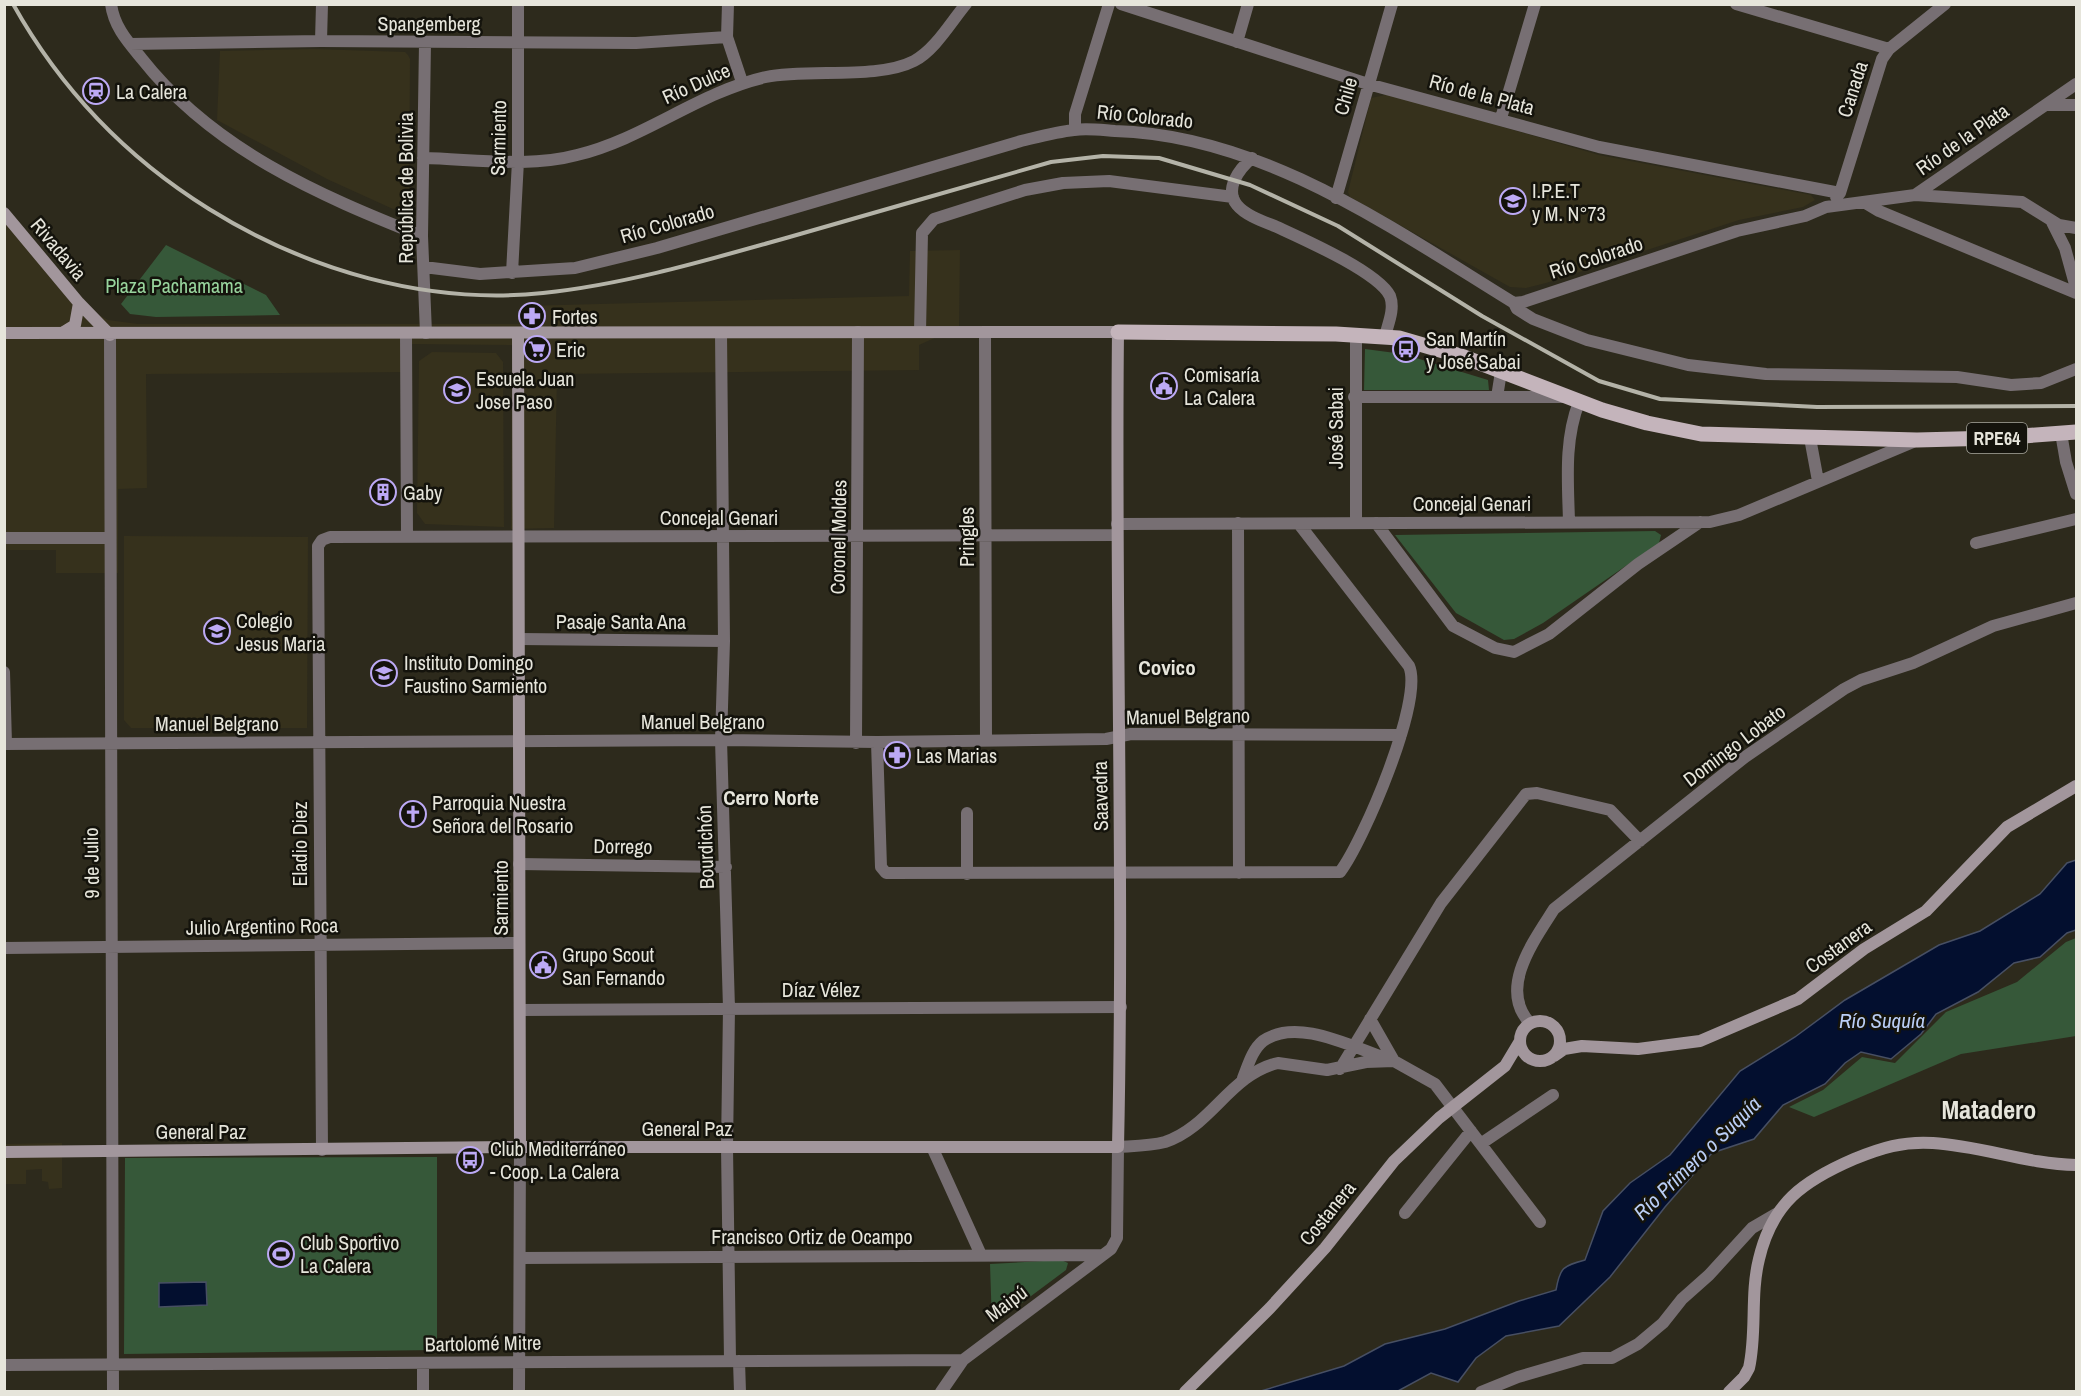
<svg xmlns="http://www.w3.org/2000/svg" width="2081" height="1396" font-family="'Archivo Narrow',sans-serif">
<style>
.built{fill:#36311c}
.green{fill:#365839}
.water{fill:#030f2f;stroke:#474f63;stroke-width:1.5}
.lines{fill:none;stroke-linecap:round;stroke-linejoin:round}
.street{stroke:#776f73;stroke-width:12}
.secondary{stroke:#a2969c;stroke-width:12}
.primary{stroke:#c4b4bb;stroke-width:15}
.rail{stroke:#b4b3a8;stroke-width:4}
.labels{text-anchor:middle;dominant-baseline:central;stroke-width:5;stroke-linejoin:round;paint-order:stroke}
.shield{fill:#14130c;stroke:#a7a69d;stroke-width:1.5}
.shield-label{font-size:18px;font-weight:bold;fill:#e6e5db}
.street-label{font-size:20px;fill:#e6e5db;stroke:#14130c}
.poi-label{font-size:20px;fill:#e6e5db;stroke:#14130c;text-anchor:start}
.park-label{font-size:20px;fill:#98d49d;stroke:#14130c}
.neighbourhood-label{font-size:21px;font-weight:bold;fill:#e6e5db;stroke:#14130c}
.water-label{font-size:21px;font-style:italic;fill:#bacef5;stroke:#14130c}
.district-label{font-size:26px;font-weight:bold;fill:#e6e5db;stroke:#14130c}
</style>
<rect width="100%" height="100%" fill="#2d2a1c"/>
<!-- built -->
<path class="built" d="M313 49 405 52 408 55 410 59 409 205 393 209 327 179 217 120 220 51Z
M1390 94 1599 155 1811 195 1815 200 1803 207 1739 220 1546 283 1526 288 1510 287 1350 197 1348 192 1371 98Z
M4 208 95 313 108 320 138 324H521L522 306 909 296 910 251 960 250 959 327 919 345V370L557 374 554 528 511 529 512 345 411 344 410 372 146 374 147 488 118 489V573H56V550H5Z
M432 352 496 353 503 362 504 527 425 524 417 513 419 361Z
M124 536 308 537 307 728H131L124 720Z
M62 1143V1188L49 1189 48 1182 42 1181V1169L26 1170V1184H5V1144Z"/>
<!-- green -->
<path class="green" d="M166 245 266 295 280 315 156 317 130 314 121 304Z
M1365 349 1403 354 1488 380 1489 390H1364Z
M1655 531 1661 535 1659 543 1543 623 1514 639 1504 640 1456 613 1395 535Z
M2076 938V1036L1961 1054 1814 1117 1789 1107 1823 1090 1862 1057 1895 1063 1946 1012 2017 982 2066 942Z
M437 1157V1350L124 1354 125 1158Z
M1061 1260 1068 1263 1066 1270 992 1325 990 1264Z"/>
<!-- water -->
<path class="water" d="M2076 860V930L2067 933 2040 957 2014 963 1978 992 1936 1014 1921 1034 1891 1059 1861 1052 1845 1063 1825 1084 1783 1105 1754 1139 1712 1153 1665 1207 1610 1277 1559 1326 1506 1336 1476 1358 1458 1382 1431 1373 1398 1391H1261L1344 1366 1385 1344 1445 1329 1519 1301 1556 1290C1560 1267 1563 1266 1585 1260L1603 1211 1630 1183 1670 1155 1740 1071 1795 1037 1845 1000 1939 945 1980 931 2040 894 2067 863Z
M206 1282 207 1305 159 1307V1283Z"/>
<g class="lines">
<!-- street -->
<path class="street" d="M111 4C114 27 128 42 142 59 213 149 318 195 422 236
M728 4 727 37 742 82
M1121 4 1368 84 1599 147 1840 193
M1736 4 1889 49
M321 41 322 4
M1237 42 1248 4
M425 43 422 236 426 333
M130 44 321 41 636 43 727 37
M2046 105H2076
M1501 118 1535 4
M1075 129V114L1109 4
M423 158C473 159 529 168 577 155 644 139 699 92 766 77 808 68 877 80 914 61 935 50 951 22 966 4
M1252 158C1239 169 1224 189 1237 205 1246 216 1265 222 1277 227 1303 239 1378 272 1390 296 1395 309 1388 324 1385 336
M1915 195 2022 202 2059 225 2076 228
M1836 197 1840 193 1882 59 1889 49 1945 4
M1336 198 1392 4
M1864 202 1879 211 2076 293
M2052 222 2065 248 2076 288
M424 267 480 274 575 268 657 248 1021 141C1038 137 1056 132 1074 130 1087 128 1101 130 1115 131 1262 135 1392 228 1514 303L1523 302 1737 231 1805 216 1826 207 1915 195 2076 84
M512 273 518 161V4
M1514 303 1517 309 1533 319 1587 340 1688 365 1766 374 1957 377 2011 385 2041 383 2076 369
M920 332 922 233 934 219 1025 190 1063 183 1109 181 1233 197
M985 332 986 741
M406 333 407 536
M721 333 724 641 721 740 729 1008 727 1147 730 1360
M110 335 113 1392
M1354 397H1563
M1497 397 1501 372
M2061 433 2066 462 2076 494
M1810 438 1818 481
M1356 522V334
M1569 522C1568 481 1564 441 1579 402
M1238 523 1239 873
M1376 523 1453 626 1495 648 1514 652 1549 634 1638 564 1700 522
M1117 524 1710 522 1739 515 1913 442
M4 538H109
M1976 543 2076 519
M519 639 724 641
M4 672 6 744
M877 742 881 867 886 873 1340 872C1363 842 1424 700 1409 666L1299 524
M856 743 858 332
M4 744 721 740 877 742 1106 739 1131 734 1401 735
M967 813V874
M519 864 726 867
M4 948 519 943
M520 1010 1121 1007
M1370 1019 1394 1061
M1530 1023C1498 989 1533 942 1554 909L1745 757 1844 689 1861 680 1913 663 1993 626 2076 603
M1340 1069 1441 903 1526 794 1537 793 1610 810 1640 841
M1243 1078C1248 1066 1252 1050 1263 1041 1297 1017 1352 1047 1385 1058
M1482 1143 1553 1095
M932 1147 981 1255
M322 1150 318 546 322 540 330 537 1117 535
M1405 1213 1471 1131
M520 1258 1103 1255
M739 1361 740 1392
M4 1365 963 1360
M423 1392V1363
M519 1392 520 1147
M941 1392 963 1360 1111 1249 1117 1238 1118 1147C1133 1146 1150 1146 1165 1142 1211 1127 1230 1074 1278 1063L1327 1070 1366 1062 1394 1061 1435 1084 1540 1222
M1481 1392 1518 1377 1583 1358H1612L1638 1344 1663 1323 1682 1299 1709 1275 1752 1228 1776 1214"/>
<!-- secondary -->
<path class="secondary" d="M4 213 79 303 110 335
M4 333 1118 332C1115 604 1124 876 1118 1147H520L4 1152
M62 333 75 325 79 303
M518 333 520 1147
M1520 1041a20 20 0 1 1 40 0a20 20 0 1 1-40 0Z
M1554 1056 1564 1049 1582 1046 1638 1049 1700 1041 1798 999 1864 949 1926 911 2007 827 2076 786
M1185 1392 1270 1308 1325 1248 1394 1161 1439 1118 1505 1066 1520 1041
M1729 1392 1744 1377 1749 1368C1757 1332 1750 1295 1759 1259 1772 1203 1803 1181 1854 1159 1881 1148 1903 1141 1933 1143 1982 1146 2027 1164 2076 1165"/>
<!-- primary -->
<path class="primary" d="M1118 332 1336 334 1399 338 1464 357 1602 410 1647 423 1701 434 1917 440 1995 438 2076 432"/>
<!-- rail -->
<path class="rail" d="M13 4C60 88 127 158 209 209 307 270 426 305 543 293 628 284 711 259 793 236 879 211 965 187 1051 162L1103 156 1159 158 1250 185 1338 226 1482 316 1599 381 1660 399 1817 407 2076 406"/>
</g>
<!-- icons -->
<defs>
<symbol id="station-ring" viewBox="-11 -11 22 22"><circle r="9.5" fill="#14130c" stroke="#bca9f5" stroke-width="1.5"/><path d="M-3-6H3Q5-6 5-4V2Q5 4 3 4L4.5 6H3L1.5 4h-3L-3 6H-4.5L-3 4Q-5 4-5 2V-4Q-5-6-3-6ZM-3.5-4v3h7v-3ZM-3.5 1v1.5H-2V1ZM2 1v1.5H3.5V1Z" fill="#bca9f5"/></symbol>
<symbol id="school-ring" viewBox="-11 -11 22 22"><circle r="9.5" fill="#14130c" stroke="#bca9f5" stroke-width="1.5"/><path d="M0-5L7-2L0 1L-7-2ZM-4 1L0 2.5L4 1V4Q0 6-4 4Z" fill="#bca9f5"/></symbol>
<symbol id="pharmacy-ring" viewBox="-11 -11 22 22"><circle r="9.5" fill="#14130c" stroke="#bca9f5" stroke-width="1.5"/><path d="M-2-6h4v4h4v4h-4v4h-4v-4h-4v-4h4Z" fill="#bca9f5"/></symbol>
<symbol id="supermarket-ring" viewBox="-11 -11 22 22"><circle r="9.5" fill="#14130c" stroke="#bca9f5" stroke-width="1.5"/><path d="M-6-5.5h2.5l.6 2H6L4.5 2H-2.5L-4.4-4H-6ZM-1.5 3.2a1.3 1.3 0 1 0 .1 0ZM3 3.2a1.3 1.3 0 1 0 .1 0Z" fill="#bca9f5"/></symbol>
<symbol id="bus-ring" viewBox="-11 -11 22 22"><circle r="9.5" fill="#14130c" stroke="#bca9f5" stroke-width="1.5"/><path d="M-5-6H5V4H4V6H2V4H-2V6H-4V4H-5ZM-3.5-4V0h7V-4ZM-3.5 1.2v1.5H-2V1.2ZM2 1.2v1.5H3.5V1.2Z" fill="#bca9f5"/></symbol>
<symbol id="civic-ring" viewBox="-11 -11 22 22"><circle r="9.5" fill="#14130c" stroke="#bca9f5" stroke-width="1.5"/><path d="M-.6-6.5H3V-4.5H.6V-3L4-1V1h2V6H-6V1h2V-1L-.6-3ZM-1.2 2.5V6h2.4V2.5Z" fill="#bca9f5"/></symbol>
<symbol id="building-ring" viewBox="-11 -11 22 22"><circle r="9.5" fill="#14130c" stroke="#bca9f5" stroke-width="1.5"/><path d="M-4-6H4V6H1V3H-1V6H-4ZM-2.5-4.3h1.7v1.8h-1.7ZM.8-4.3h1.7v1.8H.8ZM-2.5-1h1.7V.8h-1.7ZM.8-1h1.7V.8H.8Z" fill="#bca9f5"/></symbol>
<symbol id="church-ring" viewBox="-11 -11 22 22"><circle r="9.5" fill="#14130c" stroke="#bca9f5" stroke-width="1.5"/><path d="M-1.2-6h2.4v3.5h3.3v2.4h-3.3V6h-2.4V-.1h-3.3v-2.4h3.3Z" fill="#bca9f5"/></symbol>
<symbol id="stadium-ring" viewBox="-11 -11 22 22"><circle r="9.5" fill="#14130c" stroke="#bca9f5" stroke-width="1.5"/><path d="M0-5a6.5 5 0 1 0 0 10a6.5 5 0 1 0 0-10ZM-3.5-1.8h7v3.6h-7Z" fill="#bca9f5"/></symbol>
</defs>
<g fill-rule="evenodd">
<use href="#station-ring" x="81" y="76" width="30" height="30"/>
<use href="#school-ring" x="1498" y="186" width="30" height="30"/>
<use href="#pharmacy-ring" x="517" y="301" width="30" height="30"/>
<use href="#supermarket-ring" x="522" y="334" width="30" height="30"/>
<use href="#bus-ring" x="1391" y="334" width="30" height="30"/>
<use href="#civic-ring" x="1149" y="371" width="30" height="30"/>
<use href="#school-ring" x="442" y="375" width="30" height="30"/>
<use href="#building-ring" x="368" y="477" width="30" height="30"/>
<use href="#school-ring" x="202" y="616" width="30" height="30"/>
<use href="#school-ring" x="369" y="658" width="30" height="30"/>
<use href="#pharmacy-ring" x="882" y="740" width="30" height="30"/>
<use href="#church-ring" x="398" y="799" width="30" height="30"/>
<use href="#civic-ring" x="528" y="950" width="30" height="30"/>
<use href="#bus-ring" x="455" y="1145" width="30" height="30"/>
<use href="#stadium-ring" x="266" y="1239" width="30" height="30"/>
</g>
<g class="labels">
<!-- shield labels -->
<rect class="shield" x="1967" y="423" width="60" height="30" rx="4.5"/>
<g class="shield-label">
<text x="1997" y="438">RPE64</text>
</g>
<!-- street labels -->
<g class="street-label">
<text x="429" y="23">Spangemberg</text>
<text transform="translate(696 83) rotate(-24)">Río Dulce</text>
<text transform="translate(1852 89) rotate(-72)">Canada</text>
<text transform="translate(1482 94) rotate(15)">Río de la Plata</text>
<text transform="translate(1345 96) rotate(-74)">Chile</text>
<text transform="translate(1145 116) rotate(6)">Río Colorado</text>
<text transform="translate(498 138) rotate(-89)">Sarmiento</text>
<text transform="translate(1962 139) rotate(-35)">Río de la Plata</text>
<text transform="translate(405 188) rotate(-90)">República de Bolivia</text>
<text transform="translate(667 223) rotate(-16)">Río Colorado</text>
<text transform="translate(59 249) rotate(50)">Rivadavia</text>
<text transform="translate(1596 257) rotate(-18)">Río Colorado</text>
<text transform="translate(1335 428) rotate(-90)">José Sabai</text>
<text x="1472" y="503">Concejal Genari</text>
<text x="719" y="517">Concejal Genari</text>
<text transform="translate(838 537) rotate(-89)">Coronel Moldes</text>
<text transform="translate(966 537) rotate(-90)">Pringles</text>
<text x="621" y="621">Pasaje Santa Ana</text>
<text transform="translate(1188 716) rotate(-1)">Manuel Belgrano</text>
<text x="703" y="721">Manuel Belgrano</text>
<text x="217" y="723">Manuel Belgrano</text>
<text transform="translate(1734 745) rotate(-37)">Domingo Lobato</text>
<text transform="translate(1100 796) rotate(-91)">Saavedra</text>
<text transform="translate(299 844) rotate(-90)">Eladio Diez</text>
<text transform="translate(623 846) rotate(1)">Dorrego</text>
<text transform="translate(705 847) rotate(-92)">Bourdichón</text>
<text transform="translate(91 863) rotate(-91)">9 de Julio</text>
<text transform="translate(500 898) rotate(-90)">Sarmiento</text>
<text transform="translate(262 926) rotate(-1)">Julio Argentino Roca</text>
<text transform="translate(1838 946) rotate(-36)">Costanera</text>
<text x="821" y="989">Díaz Vélez</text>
<text x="687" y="1128">General Paz</text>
<text x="201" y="1131">General Paz</text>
<text transform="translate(1327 1213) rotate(-51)">Costanera</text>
<text x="812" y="1236">Francisco Ortiz de Ocampo</text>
<text transform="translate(1006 1303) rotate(-37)">Maipú</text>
<text transform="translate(483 1343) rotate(-1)">Bartolomé Mitre</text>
</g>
<!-- poi labels -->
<g class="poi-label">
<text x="116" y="91">La Calera</text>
<text x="1532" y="190">I.P.E.T<tspan x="1532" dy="23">y M. N°73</tspan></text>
<text x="552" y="316">Fortes</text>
<text x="1426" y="338">San Martín<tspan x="1426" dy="23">y José Sabai</tspan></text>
<text x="556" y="349">Eric</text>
<text x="1184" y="374">Comisaría<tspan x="1184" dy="23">La Calera</tspan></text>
<text x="476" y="378">Escuela Juan<tspan x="476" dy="23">Jose Paso</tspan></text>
<text x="403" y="492">Gaby</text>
<text x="236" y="620">Colegio<tspan x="236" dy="23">Jesus Maria</tspan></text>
<text x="404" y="662">Instituto Domingo<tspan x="404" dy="23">Faustino Sarmiento</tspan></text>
<text x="916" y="755">Las Marias</text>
<text x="432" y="802">Parroquia Nuestra<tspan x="432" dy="23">Señora del Rosario</tspan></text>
<text x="562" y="954">Grupo Scout<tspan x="562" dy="23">San Fernando</tspan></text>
<text x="490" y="1148">Club Mediterráneo<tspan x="490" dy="23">- Coop. La Calera</tspan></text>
<text x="300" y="1242">Club Sportivo<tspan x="300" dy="23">La Calera</tspan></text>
</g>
<!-- park labels -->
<g class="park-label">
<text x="174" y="285">Plaza Pachamama</text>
</g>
<!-- neighbourhood labels -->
<g class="neighbourhood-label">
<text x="1167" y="667">Covico</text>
<text x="771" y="797">Cerro Norte</text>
</g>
<!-- water labels -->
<g class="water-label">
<text x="1882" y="1020">Río Suquía</text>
<text transform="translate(1697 1158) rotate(-44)">Río Primero o Suquía</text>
</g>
<!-- district labels -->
<g class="district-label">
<text x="1989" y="1109">Matadero</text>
</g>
</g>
<!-- border -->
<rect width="2081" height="1396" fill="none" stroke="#e6e5db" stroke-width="12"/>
</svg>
